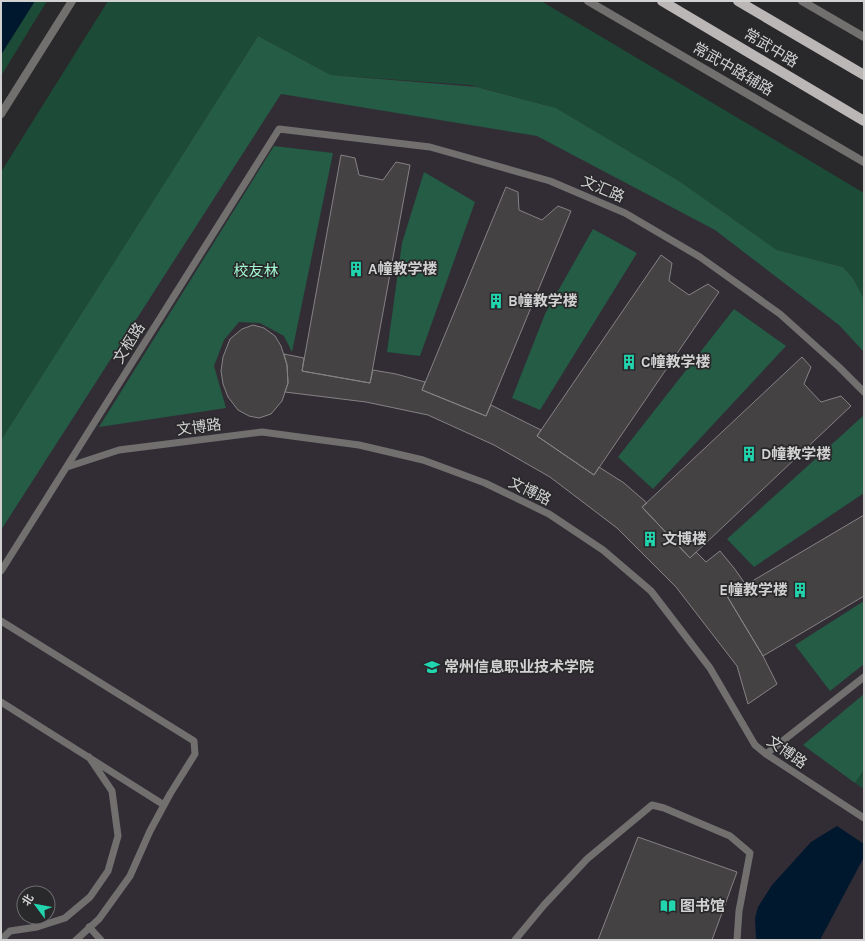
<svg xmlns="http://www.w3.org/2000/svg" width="865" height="941" font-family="Karla,'Noto Sans SC',sans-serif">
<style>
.built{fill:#322d35;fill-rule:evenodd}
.green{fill:#1c4b37}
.forest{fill:#245c45}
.water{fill:#00182e}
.building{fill:#454244;stroke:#858284}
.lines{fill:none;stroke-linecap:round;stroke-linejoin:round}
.service{stroke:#72706f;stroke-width:7}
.tertiary{stroke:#72706f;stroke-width:8}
.primary{stroke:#bbb7b7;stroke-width:10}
.labels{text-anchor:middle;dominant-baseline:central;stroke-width:3.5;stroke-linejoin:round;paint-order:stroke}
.street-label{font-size:15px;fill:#d3d2d3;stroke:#29282a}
.poi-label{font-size:15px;font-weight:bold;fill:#d3d2d3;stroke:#29282a;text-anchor:start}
.park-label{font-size:15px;fill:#a2f9d1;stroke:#29282a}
</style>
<rect width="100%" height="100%" fill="#29282a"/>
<!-- built -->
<path class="built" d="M280 1H541L864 193V940H1V440ZM24 893H48V917H24Z"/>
<!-- green -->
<path class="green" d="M1 1H47L1 76Z
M108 1H541L864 193V299L853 278 843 267 777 250 679 181 556 108 471 85 331 75 258 36 1 440V172Z
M864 770V789L855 783Z"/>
<!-- forest -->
<path class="forest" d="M258 36 331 75 477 87 556 108 679 181 777 250 843 267 853 278 864 299V352L839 325 715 230 537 136 281 94 1 530V440Z
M274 146 333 153 292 352 284 336 260 323 239 322 224 340 214 366 226 408 99 427Z
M424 172 475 202 420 356 387 352 402 243Z
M593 229 637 253 540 410 512 398 545 314Z
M734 309 786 346 653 489 618 457Z
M863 416 864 493 754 567 727 539Z
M864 601V664L830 691 795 645Z
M864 694V770L855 783 803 745Z"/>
<!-- water -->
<path class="water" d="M1 1H35L1 55Z
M837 826 864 844V857L820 940H756L755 918 758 907 772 885 811 842Z"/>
<!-- building -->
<path class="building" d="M341 155 355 158 359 175 383 180 396 162 410 165 370 383 302 371Z
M506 187 518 192 519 210 542 220 558 206 571 211 486 416 422 390Z
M661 255 672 263 669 281 689 295 708 284 719 292 594 475 537 436Z
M253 325 264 328 275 336 281 346 287 365 288 383 282 401 271 414 259 418 249 416 238 410 228 397 223 384 221 371 223 357 230 339 242 329Z
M284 354 304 358 302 371 370 383 373 370 396 374 425 382 422 390 486 416 491 405 541 430 537 436 594 475 599 467 624 483 647 503 642 507 690 558 696 552 706 562 720 551 734 568 746 585 727 596 763 656 777 684 748 704 737 666 676 587 617 528 550 477 494 445 428 415 366 402 285 392 288 383 287 365Z
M802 357 811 367 804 384 821 402 841 396 851 406 690 558 642 507Z
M864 515V596L763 656 727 596Z
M638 837 737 872 712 940H598Z"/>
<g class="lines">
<!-- service -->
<path class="service" d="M67 467 119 450 262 432 359 445 423 460 485 483 549 514 603 550 651 591 710 668 755 745 766 754 864 818
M1 571 279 129 430 147 550 181 625 213 700 257 780 314 839 367 864 392
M1 621 194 741 195 754 170 794 150 831 130 876 99 919 76 940
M1 702 164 805
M766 754 864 677
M89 927 101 940
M1 940 10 931 37 927 65 918 90 897 108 871 118 836 112 791 89 757
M515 940 544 905 587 859 652 805 664 808 730 836 750 853 739 911 737 940"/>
<!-- tertiary -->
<path class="tertiary" d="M588 1 864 162
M802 1 864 37
M1 114 72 1"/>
<!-- primary -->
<path class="primary" d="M662 1 864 121
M738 1 864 75"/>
</g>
<!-- icons -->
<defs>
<symbol id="building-bare" viewBox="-9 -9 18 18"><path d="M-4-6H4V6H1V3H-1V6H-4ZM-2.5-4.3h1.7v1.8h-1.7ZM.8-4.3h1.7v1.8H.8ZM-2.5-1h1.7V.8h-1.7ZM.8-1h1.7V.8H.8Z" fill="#21d5af" stroke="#29282a" stroke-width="2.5" paint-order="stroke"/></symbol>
<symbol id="university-bare" viewBox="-9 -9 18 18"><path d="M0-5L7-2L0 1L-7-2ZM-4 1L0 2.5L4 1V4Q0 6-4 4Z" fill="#21d5af" stroke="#29282a" stroke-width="2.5" paint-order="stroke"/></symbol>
<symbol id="library-bare" viewBox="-9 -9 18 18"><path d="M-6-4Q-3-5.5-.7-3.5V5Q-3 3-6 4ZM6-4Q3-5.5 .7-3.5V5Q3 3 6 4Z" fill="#21d5af" stroke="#29282a" stroke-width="2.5" paint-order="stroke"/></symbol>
</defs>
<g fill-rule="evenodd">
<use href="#building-bare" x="345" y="258" width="22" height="22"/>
<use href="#building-bare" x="485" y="290" width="22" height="22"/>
<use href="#building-bare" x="618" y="351" width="22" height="22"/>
<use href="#building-bare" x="738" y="443" width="22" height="22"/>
<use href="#building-bare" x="639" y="528" width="22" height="22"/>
<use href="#building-bare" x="789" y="579" width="22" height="22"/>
<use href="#university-bare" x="421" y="656" width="22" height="22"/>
<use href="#library-bare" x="657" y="895" width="22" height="22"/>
</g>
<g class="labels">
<!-- street labels -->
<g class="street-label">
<text transform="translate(771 48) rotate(31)">常武中路</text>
<text transform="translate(733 69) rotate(30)">常武中路辅路</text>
<text transform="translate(603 189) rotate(23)">文汇路</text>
<text transform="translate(129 343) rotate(-58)">文枢路</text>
<text transform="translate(199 427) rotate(-7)">文博路</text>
<text transform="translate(530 491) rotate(26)">文博路</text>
<text transform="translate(787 752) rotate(35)">文博路</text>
</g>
<!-- poi labels -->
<g class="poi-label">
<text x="368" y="269">A幢教学楼</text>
<text x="508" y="301">B幢教学楼</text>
<text x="641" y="362">C幢教学楼</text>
<text x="761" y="454">D幢教学楼</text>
<text x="662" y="539">文博楼</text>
<text x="788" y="590" text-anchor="end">E幢教学楼</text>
<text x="444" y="667">常州信息职业技术学院</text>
<text x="680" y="906">图书馆</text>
</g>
<!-- park labels -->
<g class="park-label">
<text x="256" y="271">校友林</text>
</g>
</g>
<!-- border -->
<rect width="865" height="941" fill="none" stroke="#d3d2d3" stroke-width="4"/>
<!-- north arrow -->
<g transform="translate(36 905) rotate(302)"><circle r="19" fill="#29282a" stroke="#6d6c6e"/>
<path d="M0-3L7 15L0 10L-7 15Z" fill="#21d5af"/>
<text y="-6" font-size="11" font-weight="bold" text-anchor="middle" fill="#d3d2d3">北</text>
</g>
</svg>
